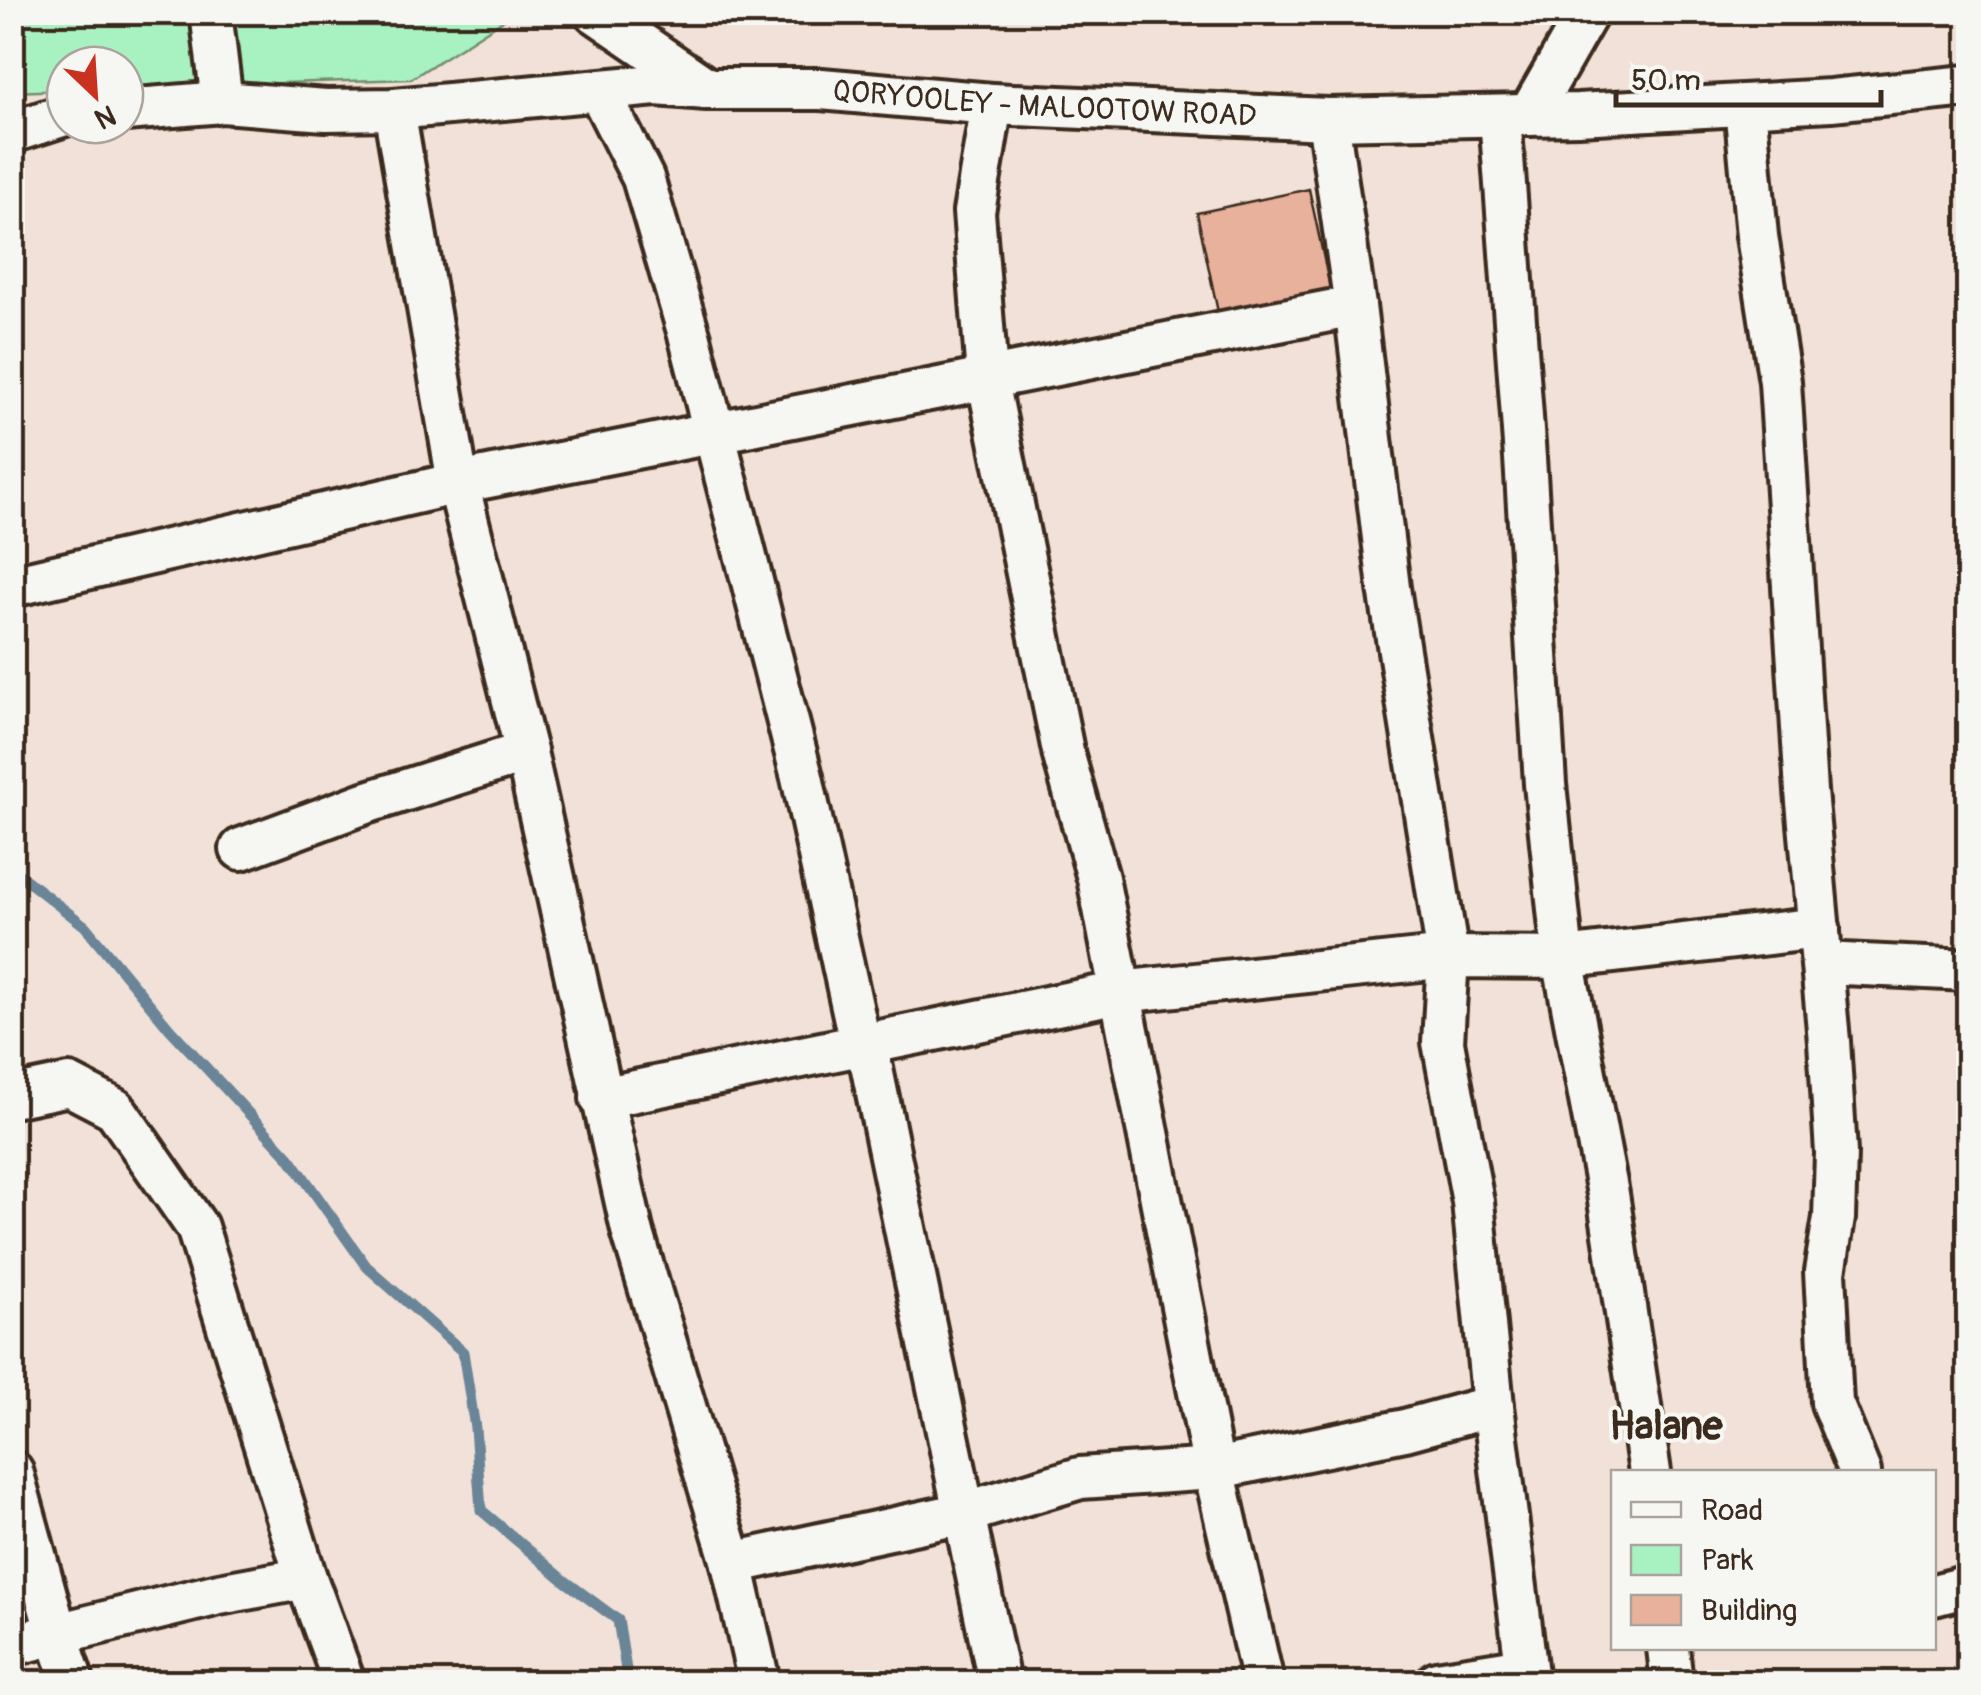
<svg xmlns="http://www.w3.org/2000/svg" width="1981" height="1695" font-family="Pangolin,sans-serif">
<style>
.green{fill:#a8f1c0;stroke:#728e6f;stroke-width:2.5}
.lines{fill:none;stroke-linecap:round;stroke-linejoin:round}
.stream{stroke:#6a8597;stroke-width:11}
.building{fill:#e7b19b;stroke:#3b2a1e;stroke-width:2.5}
.minor-casing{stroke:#3b2a1e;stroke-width:48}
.minor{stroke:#f6f6f2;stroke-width:40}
.labels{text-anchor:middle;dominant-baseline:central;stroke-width:8;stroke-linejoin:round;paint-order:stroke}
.street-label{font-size:30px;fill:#3b2a1e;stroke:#f6f6f2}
.district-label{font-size:40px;font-weight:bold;fill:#3b2a1e;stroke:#f6f6f2}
</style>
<rect width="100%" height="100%" fill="#f2e1d8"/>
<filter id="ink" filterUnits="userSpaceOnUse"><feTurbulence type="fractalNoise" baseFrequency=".01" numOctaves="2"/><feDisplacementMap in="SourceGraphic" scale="20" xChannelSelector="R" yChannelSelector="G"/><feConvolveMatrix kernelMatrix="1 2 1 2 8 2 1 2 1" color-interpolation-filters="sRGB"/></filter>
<g filter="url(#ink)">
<!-- green -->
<path class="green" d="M12 13H514L411 79 125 88V65H65V90L13 92Z"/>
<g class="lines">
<!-- stream -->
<path class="stream" d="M12 869 85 926 170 1029 290 1158 366 1266 463 1352 475 1428 481 1510 565 1581 618 1620 628 1682"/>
</g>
<!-- building -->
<path class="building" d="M1309 189 1331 292 1219 317 1197 213Z"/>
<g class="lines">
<defs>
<g id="minor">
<path d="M211 12 222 102"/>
<path d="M595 12 703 86"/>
<path d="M599 91 643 178 690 338 802 777 860 1043 871 1064 999 1682"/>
<path d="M992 104 974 212 987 376 1064 756 1098 878 1214 1469 1263 1682"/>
<path d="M1745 105 1757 236 1780 382 1806 791 1829 1041 1836 1153 1834 1218 1825 1272 1832 1403 1860 1472"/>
<path d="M394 109 458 483 526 752 632 1230 732 1563 759 1682"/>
<path id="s1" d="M125 110 222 102 326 110 394 109 656 85 707 89H821L992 104 1328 119 1578 114 1831 100 1968 86"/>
<path d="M1529 115 1588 12"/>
<path d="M1500 116 1525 458 1545 784 1563 958 1608 1194 1650 1472"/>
<path d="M1328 119 1355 306 1389 588 1448 957 1443 1042 1473 1202 1493 1406 1528 1682"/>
<path d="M12 132 65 115"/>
<path d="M12 586 458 483 1355 306"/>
<path d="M241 849 365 803 526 752"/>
<path d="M1822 963 1968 970"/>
<path d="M12 1097 69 1085 115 1109 197 1227 306 1578 344 1682"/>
<path d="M601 1098 1120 992 1448 957 1563 958 1819 928"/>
<path d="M12 1471 57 1635 73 1682"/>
<path d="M732 1563 964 1513 1080 1478 1214 1469 1405 1430 1493 1406"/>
<path d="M1934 1595 1968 1586"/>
<path d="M12 1645 219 1594 306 1578"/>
<path d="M1668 1648 1672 1682"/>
<path d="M1437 1682 1525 1668"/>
</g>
</defs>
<!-- minor casing -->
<use href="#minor" class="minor-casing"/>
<!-- minor -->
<use href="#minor" class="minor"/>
</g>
</g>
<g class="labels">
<!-- street labels -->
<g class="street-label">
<text stroke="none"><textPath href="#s1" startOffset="922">QORYOOLEY - MALOOTOW ROAD</textPath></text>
</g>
<!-- district labels -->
<g class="district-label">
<text x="1666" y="1426">Halane</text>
</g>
</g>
<!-- margin -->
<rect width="1981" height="1695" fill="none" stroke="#f6f6f2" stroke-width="50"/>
<rect x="25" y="25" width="1931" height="1645" fill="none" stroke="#3b2a1e" stroke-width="4" filter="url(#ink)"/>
<!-- legend -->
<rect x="1611" y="1470" width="325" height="180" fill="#f6f6f2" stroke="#aba49d" stroke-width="2.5"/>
<rect x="1631" y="1502" width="50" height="15" fill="#f6f6f2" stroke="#aba49d" stroke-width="2.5"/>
<text x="1701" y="1520" font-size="30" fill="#3b2a1e">Road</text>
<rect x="1631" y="1545" width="50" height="30" fill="#a8f1c0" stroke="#aba49d" stroke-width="2.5"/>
<text x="1701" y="1570" font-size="30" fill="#3b2a1e">Park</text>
<rect x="1631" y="1595" width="50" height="30" fill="#e7b19b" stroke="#aba49d" stroke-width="2.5"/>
<text x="1701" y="1620" font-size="30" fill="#3b2a1e">Building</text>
<!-- north arrow -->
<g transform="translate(95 95) rotate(155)"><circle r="48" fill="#f6f6f2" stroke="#aba49d" stroke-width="2.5"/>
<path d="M0-8L18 38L0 25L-18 38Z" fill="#c8321e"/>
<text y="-15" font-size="28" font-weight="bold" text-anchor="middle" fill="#3b2a1e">N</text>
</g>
<!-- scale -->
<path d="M1616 90v15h265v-15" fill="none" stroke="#3b2a1e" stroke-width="5"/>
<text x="1631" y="90" font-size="30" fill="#3b2a1e" stroke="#f6f6f2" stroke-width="8" paint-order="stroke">50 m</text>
</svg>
